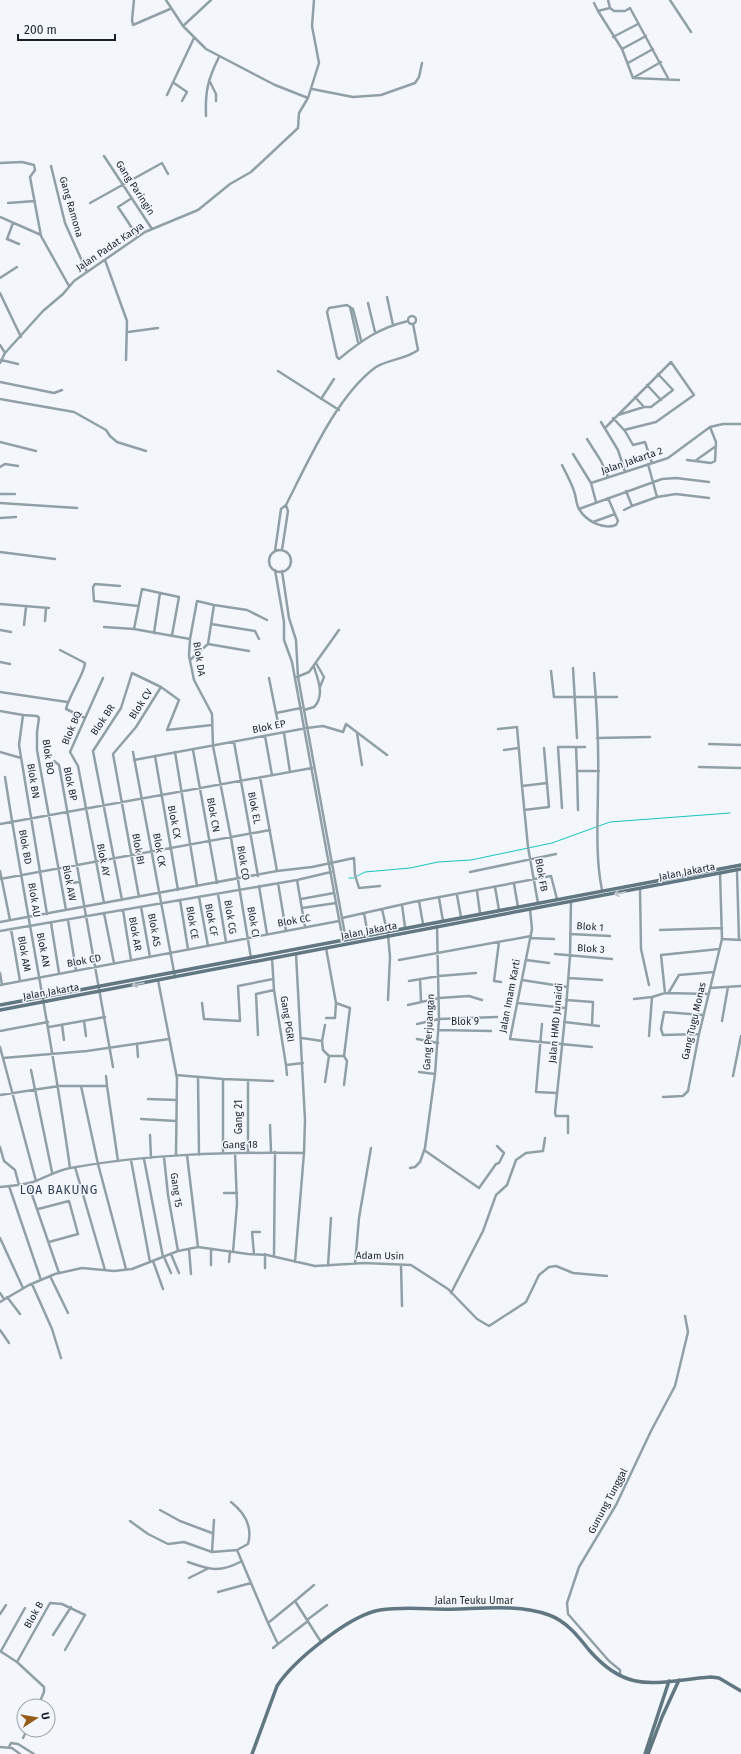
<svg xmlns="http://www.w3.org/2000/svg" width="741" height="1754" font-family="'Fira Sans',sans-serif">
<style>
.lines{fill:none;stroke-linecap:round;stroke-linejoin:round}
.stream{stroke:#17c5c0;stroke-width:1}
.street{stroke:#91a0a7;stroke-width:2.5}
.secondary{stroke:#617781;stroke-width:3.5}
.oneway{stroke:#b9c4cb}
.labels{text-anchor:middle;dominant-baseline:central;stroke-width:3;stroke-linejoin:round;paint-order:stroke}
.street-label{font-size:10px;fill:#181f2a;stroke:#f3f7fc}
.quarter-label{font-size:12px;letter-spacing:1px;fill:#2d3c52;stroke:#f3f7fc}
</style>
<rect width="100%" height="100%" fill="#f3f7fc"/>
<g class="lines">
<!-- stream -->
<path class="stream" d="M357 876 365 872 410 868 438 862 471 860 552 843 610 822 730 813
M349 878H354"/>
<!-- street -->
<path class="street" d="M134 0 132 20 133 25 170 9
M608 0 610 8 614 11H625L630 8 668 78
M670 0 691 32
M594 3 598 11 610 8
M598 11 622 49 633 78
M183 26 211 0
M613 37 638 24
M622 49 646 36
M661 62 633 78 679 80
M628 63 653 49
M209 80 216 94V101
M174 83 187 92 182 101
M312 89 353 97 381 95 415 83 419 77 422 63
M167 95 194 38
M308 98 319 63 312 26 314 0
M206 116C205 91 208 79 219 57
M104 156 152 229
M0 163 22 162 34 165 35 170 30 177 41 236 69 286
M51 166 65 223 87 272
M132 198 118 207 138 237
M8 203 35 201
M90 203 162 163 168 174
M0 217 41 235
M13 223 7 239 19 244
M105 260 127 321 126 360
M0 278 17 267
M0 293 21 337
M387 297 393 325
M368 303 375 332
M350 307 353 309 361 340
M408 320a4 4 0 1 1 8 0a4 4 0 1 1-8 0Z
M128 332 158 328
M358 342 350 307 347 305 329 308 327 312 337 357 339 359C362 340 379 328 408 321
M0 345 5 353
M1 360 18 364
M0 363 5 353 43 311 63 294 74 281 145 232 198 210 230 184 251 172 298 128 299 113 308 98 275 85 206 49 183 26 166 0
M278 371 339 410
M0 382 54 393 62 390
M647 385 661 400
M635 397 644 407
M0 399 74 412 106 430 110 436 117 442 146 451
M321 399 334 379
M618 415 644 407H651L673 390 658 374
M613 418 625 431 633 445 645 442 652 463
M601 422 618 450 625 472
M605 428 671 362 694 395 656 422 624 430
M587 439 601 461 608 477
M0 442 36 451
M573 454 591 483 596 502
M687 460 711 463 715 461 716 442 710 427
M695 461 716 446
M562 465C566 473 571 482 574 491 576 496 576 504 579 509 586 521 603 530 616 525L618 521 608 498
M0 467 5 464 18 466
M591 483 668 458 710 427 723 424H741
M626 491 632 506 657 497 648 464
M0 494H15
M657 497 676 494 709 498
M0 503 77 508
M579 509 662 479 676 478 709 482
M624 510 632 506
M0 518 16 517
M593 522 615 514
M282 550 288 511 286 505
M269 561a11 11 0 1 1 22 0a11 11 0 1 1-22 0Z
M275 551 281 509 286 505C308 462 337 395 376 367 389 359 407 359 418 350L413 324
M0 552 55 559
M275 570 284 622V640L292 662 343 941
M282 571 289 618 296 640 298 677 346 940
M120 586 95 584 93 587 94 601 138 606
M0 604 49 608
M214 605 247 610 267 620
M45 621 46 608
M211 624 255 631 259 639
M24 625 26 607
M104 627 134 629 190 639 189 656 194 680 212 714 213 746 231 838 251 958
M134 629 142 589 179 597 172 635
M0 630 11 632
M154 633 160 593
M190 639 197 601 214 605 208 644 190 660
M208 644 249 651
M60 650 85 663C85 672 69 696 66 709L85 718
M0 662 10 664
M316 663 324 677 320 687
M573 668 577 738
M551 671 554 697H617
M594 673C597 710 599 747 598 783 598 819 595 856 602 890
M297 677 309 672 339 630
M103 678 70 752 78 766 104 903
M269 678 276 713 301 708
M0 692 67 702
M304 710 314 707C325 696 318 679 314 667
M0 711 23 715 19 745 47 914
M276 713 278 722
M23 715 37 716 39 718 37 732V750L66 910
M498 729 517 727 522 786 547 783
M284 733 290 772
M357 733 362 765
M265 736 272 775
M597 738 650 737
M234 742 258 876
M709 744 741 745
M576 747 577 771
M193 750 217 883
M504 750 518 748
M0 752 21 758
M133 752 175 977
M175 752 197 886
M155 756 178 890
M134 760 307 728 323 726 343 732 346 724 387 755
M54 761 59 765 113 1067
M699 767 741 768
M5 777C25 907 52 1037 70 1168
M522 786 528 847 538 903
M562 808 558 747H585
M524 810 549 807 544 748
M578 810 577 771H599
M0 824 312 768
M737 870 739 940
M0 871 10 920
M277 871 312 867 354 858 355 875 359 888 380 886
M470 872 556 854
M0 879 270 830
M297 880 305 927
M72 883 79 882
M278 883 286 931
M514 884 518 907
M259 886 267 934
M495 887 499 910
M640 889 641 949 649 985
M477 891 480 913
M218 894 226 942
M457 895 461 917
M139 897 113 754 136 727 161 687 179 700 167 730 212 725
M199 897 208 946
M439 898 443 921
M301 899 334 893
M122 900 93 751 121 708 132 673 161 687
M180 900 188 949
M419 901 423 924
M402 905 405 927
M141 907 150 957
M302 908 336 903
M382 909 387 931
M530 909 532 929 510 1039 592 1047
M123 910 131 960
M104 913 114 963
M364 913 368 935
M342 918 413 902 551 876 557 899
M68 920 76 970
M0 922 277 871 260 777
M51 923 59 973
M11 929 20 981
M660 930 722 928
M0 931 297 880 331 872
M570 934 610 936
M530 938 554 939
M722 939 741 940
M499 942 494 981 501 982
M326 948 336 1003 350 1008 344 1056 347 1061 344 1085
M555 954 612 959
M272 958 274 990 286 1065 303 1063
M399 960 531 936
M526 960 549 963
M0 973 2 985
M568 978 602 980
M420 979 421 1001
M158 980 177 1078 176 1155
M522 980 567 987
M409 981 439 976 476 973
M0 985 339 921
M710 988 741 986
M669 992 679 975 714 972
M665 993 661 955 719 949
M634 999 652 997 665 993 709 994
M388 1000 390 957 388 935
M566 1000 593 1002 592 1025
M202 1003 204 1019 240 1021 238 986 273 979
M518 1003 566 1008
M408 1005 439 998 469 996 482 1000
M326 1018H335L336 1003
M84 1021 86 1036
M722 1021 728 987
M564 1022 599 1026
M417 1024 439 1019 497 1017
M542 1024 536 1092 557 1093
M62 1025 64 1040
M325 1025 322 1041 323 1050 329 1056H344
M49 1027 105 1017
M438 1030 491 1031
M0 1031 48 1022
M699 1034 663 1035 661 1029 664 1012 703 1015
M258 1035 256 994 274 990
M649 1036 652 997
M302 1038 322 1041
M417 1039 438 1043
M137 1044 138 1057
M0 1047 36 1181
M3 1058 87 1051 169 1039
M286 1065 287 1075
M31 1070 52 1172
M419 1072 435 1074
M176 1075 223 1079V1153
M106 1076 107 1086
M733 1076 741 1036
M198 1077 199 1155
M223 1079 273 1081
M248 1080V1153
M325 1082 329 1056
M81 1086 98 1164 126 1269
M0 1095 59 1086H107L118 1161
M663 1097 683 1096 688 1091 699 1034 722 939 720 873
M148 1099 177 1100
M141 1119 176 1121
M270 1125 271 1152
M568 1133V1116H556L555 1113 566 1008 570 956 571 901
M150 1135 151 1158
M0 1147 4 1161 15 1170 19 1185
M424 1150 479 1188 496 1164 499 1163 504 1153 497 1146
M187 1155 198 1247
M164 1157 168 1195 178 1251
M144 1159 163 1257
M131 1160 150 1262
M75 1167 105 1270
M410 1168 415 1167 420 1162 425 1148 435 1074 439 1019 437 926
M28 1183 59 1273
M9 1186 41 1280
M0 1187C11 1186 22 1185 33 1182 47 1177 55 1171 70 1168 147 1154 226 1152 304 1153
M224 1193H237
M38 1209 69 1201 78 1234 49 1242
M0 1238 23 1288
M189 1249 191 1274
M233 1252 237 1204 235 1153
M171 1254 179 1273
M254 1254 252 1232H260
M274 1256 275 1152
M164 1257 171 1273
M153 1261 163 1289
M229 1262 230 1251
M295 1262 304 1153 305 1120 296 954
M355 1264 359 1218 371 1148
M211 1265V1249
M401 1265 402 1306
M328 1266 331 1218
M265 1268V1254
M50 1276 68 1313
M32 1284 52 1329 61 1358
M0 1293 4 1299
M451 1293 483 1231 496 1195 507 1185 516 1160 526 1153 543 1151 545 1138
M7 1297 20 1314
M0 1302 29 1285 55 1274 82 1268 114 1271 132 1269 178 1251 198 1247 248 1254 267 1255 315 1266 364 1263 411 1265 448 1289 477 1319 489 1326 526 1302 539 1275 549 1267 556 1266 573 1273 607 1276
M0 1330 9 1343
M231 1502C245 1513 253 1526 248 1544L237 1550
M160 1510 180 1521 212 1533
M130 1521 148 1534 168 1544 184 1542 212 1552 237 1550 268 1623 295 1601 321 1642
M212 1552 214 1520
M188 1562C210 1570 220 1573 242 1561
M189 1578 207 1569
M218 1592 251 1583
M295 1601 314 1585
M0 1614 6 1605
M307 1620 327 1605
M268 1623 278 1644 308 1621
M53 1635 71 1607
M273 1648 278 1644
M0 1651 17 1662 44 1687V1692L38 1706
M1 1651 25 1608
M17 1662 50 1603 62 1604 85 1615 65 1650
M620 1676V1670L609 1661 568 1614 567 1603 579 1567 616 1505 651 1431 675 1386 688 1332 685 1316
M23 1738 27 1730
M0 1747 12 1748 20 1754
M9 1747 11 1743 18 1744 34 1754"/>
<!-- secondary -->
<path class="secondary" d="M0 1005 741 865
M0 1010 741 869
M252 1754 277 1686C294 1660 350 1615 380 1610 406 1606 433 1610 459 1609 488 1608 521 1605 549 1615 566 1621 578 1636 589 1650 629 1696 657 1681 711 1677L719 1678 741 1691
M645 1754 669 1681
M648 1754 662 1717 679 1680"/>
</g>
<!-- one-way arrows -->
<defs><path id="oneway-shaft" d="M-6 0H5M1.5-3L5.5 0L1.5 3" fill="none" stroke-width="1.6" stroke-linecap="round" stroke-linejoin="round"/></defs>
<g class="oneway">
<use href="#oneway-shaft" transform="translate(620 893) rotate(170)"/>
<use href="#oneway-shaft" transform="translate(138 984) rotate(169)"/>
</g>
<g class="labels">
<!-- street labels -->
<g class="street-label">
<text transform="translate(135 188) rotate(57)">Gang Paringin</text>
<text transform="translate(71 207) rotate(74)">Gang Ramona</text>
<text transform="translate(110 247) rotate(-34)">Jalan Padat Karya</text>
<text transform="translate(632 461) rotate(-19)">Jalan Jakarta 2</text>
<text transform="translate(199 659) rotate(81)">Blok DA</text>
<text transform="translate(141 704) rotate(-57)">Blok CV</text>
<text transform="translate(103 720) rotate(-56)">Blok BR</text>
<text transform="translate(269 727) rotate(-11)">Blok EP</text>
<text transform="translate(72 728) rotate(-67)">Blok BQ</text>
<text transform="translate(48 757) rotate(82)">Blok BO</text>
<text transform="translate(33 781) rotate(81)">Blok BN</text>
<text transform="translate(70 784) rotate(78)">Blok BP</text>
<text transform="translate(254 808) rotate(79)">Blok EL</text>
<text transform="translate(213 815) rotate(80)">Blok CN</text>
<text transform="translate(174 822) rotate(79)">Blok CX</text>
<text transform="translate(25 847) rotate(80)">Blok BD</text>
<text transform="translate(138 849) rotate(80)">Blok BI</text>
<text transform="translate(159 850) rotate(80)">Blok CK</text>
<text transform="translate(103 860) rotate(79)">Blok AY</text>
<text transform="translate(243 863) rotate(81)">Blok CO</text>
<text transform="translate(687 872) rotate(-11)">Jalan Jakarta</text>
<text transform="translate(541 875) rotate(80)">Blok FB</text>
<text transform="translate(69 883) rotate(79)">Blok AW</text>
<text transform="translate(34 900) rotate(81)">Blok AU</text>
<text transform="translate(230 917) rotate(81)">Blok CG</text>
<text transform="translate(211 920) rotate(79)">Blok CF</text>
<text transform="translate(294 921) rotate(-10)">Blok CC</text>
<text transform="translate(253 922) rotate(80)">Blok CI</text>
<text transform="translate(192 923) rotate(80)">Blok CE</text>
<text transform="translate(590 927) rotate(4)">Blok 1</text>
<text transform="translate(154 930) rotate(80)">Blok AS</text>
<text transform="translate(369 931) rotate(-11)">Jalan Jakarta</text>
<text transform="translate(135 934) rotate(80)">Blok AR</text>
<text transform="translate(591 949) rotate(4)">Blok 3</text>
<text transform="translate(43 950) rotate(79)">Blok AN</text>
<text transform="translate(24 954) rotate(80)">Blok AM</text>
<text transform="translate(84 961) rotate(-10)">Blok CD</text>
<text transform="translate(51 992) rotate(-10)">Jalan Jakarta</text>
<text transform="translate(510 996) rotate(-79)">Jalan Imam Karti</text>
<text transform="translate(287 1019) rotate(81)">Gang PGRI</text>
<text transform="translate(694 1021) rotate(-77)">Gang Tugu Monas</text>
<text x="465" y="1022">Blok 9</text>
<text transform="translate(556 1023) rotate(-85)">Jalan HMD Junaidi</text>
<text transform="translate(429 1032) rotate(-87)">Gang Perjuangan</text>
<text transform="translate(239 1117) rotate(-90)">Gang 21</text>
<text transform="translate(240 1145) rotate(-1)">Gang 18</text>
<text transform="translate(176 1190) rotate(82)">Gang 15</text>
<text transform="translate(380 1256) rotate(1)">Adam Usin</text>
<text transform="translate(608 1501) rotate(-62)">Gunung Tunggal</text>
<text x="474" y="1601">Jalan Teuku Umar</text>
<text transform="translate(34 1615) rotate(-60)">Blok B</text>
</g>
<!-- quarter labels -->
<g class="quarter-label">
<text x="59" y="1190">LOA BAKUNG</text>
</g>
</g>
<!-- north arrow -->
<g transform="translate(36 1718) rotate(78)"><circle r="19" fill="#f3f7fc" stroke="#9ba1a8"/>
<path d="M0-3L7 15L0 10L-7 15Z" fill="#955d18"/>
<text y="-6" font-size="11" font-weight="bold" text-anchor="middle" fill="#181f2a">U</text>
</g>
<!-- scale -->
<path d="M18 34v6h97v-6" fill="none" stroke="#181f2a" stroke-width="2"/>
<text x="24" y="34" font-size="12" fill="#181f2a" stroke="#f3f7fc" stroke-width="3" paint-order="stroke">200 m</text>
</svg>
